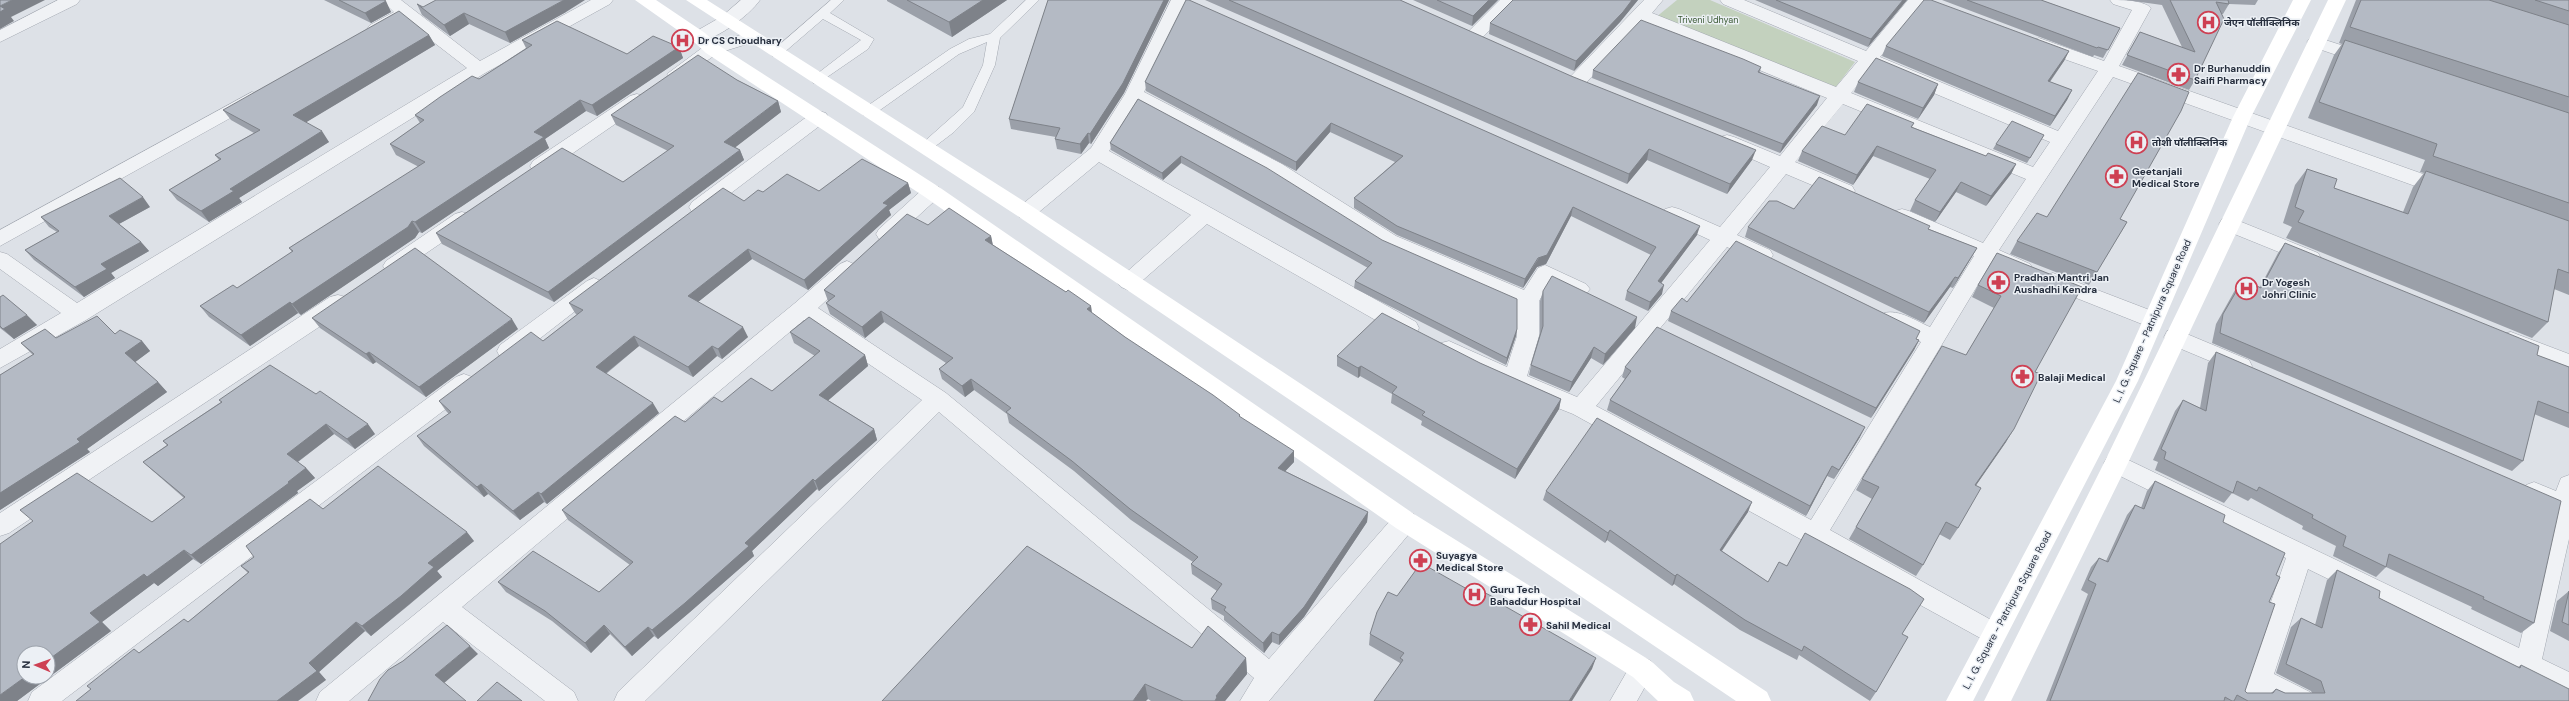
<svg xmlns="http://www.w3.org/2000/svg" width="2569" height="701" font-family="'DM Sans','Noto Sans Devanagari',sans-serif">
<style>
.green{fill:#c3d1be}
.lines{fill:none;stroke-linecap:round;stroke-linejoin:round}
.service-casing{stroke:#a3a8b1;stroke-width:1}
.minor-casing{stroke:#a3a8b1;stroke-width:1}
.service{fill:#f0f2f5;fill-rule:evenodd}
.minor{fill:#f0f2f5;fill-rule:evenodd}
.secondary{fill:#fff;fill-rule:evenodd}
.wall{fill:#9ba0a9}
.shaded-wall{fill:#7e8289}
.building{fill:#b4bac4;stroke:#7e8289}
.labels{text-anchor:middle;dominant-baseline:central;stroke-width:3;stroke-linejoin:round;paint-order:stroke}
.far-park-label{font-size:9px;fill:#3a5934;stroke:#ecf0f5}
.poi-label{font-size:10px;font-weight:bold;fill:#272f3e;stroke:#ecf0f5;text-anchor:start}
.street-label{font-size:10px;fill:#272f3e;stroke:#ecf0f5}
</style>
<rect width="100%" height="100%" fill="#dde1e7"/>
<!-- green -->
<path class="green" d="M1677 0H1710L1855 62 1832 92 1655 18Z"/>
<g class="lines">
<defs>
<path id="service" d="M831 0H844L830 13 874 39 868 49 817 84 813 83 811 80 813 77 861 40 823 19 780 56H772L770 53Z
M1026 0H1039L1000 38 995 65 974 112 954 132 929 151H919L917 148 963 107 983 65 987 42 959 54 873 115H863L862 112 863 109 950 49 969 39 990 34Z"/>
<path id="minor" d="M58 0H80L77 4 0 42V30Z
M381 0H401L480 61 591 0H613L610 4 485 73 86 320 0 368V349L61 313 0 269V252L7 254 77 303 467 68 405 20 382 33H370L367 29 370 25 394 12Z
M741 0H760C750 15 711 45 693 41L690 37 693 33 721 17Z
M1171 0H1189L1144 92 1282 164 1396 236 1524 290 1538 268 1545 265 1586 284 1590 289 1586 294 1579 297 1549 284 1539 301V336L1527 376 1577 397 1710 240 1665 219 1662 214 1665 209 1672 207 1679 209 1720 227 1770 167 1720 145 1717 141 1720 137 1727 135 1734 137 1780 156 1827 98 1643 22 1584 85H1570L1568 81 1570 77 1644 0H1663L1652 13 1836 87 1858 61 1723 4 1720 0H1744L1866 51 1908 0H1926L1880 57 2058 131 2098 71 2033 48 2030 44 2033 40 2039 38 2104 61 2132 10 2113 4 2110 0C2123 0 2143 0 2151 8L2119 66 2454 185 2457 190 2454 195 2447 197 2440 195 2113 77 1999 250 2030 264 2033 269 2030 274 2023 277 1991 263 1830 530 2002 626 2006 634 2002 642 1993 645 1573 414 1535 399 1441 355 1438 349 1441 343 1449 341 1507 367 1517 336V305L1382 246 1268 174 1138 104 1109 151 1416 322 1419 328 1416 334 1408 336 1400 334 1207 224 1135 287 1128 290 1121 287 1117 282 1121 277 1191 215 1099 162 1033 217 1026 219 1019 217 1016 212 1019 207 1091 148 1125 94ZM1872 67 2050 142 2033 167 1851 93ZM1843 104 2026 179 1983 243 1909 211 1902 209 1895 211 1892 216 1895 221 1974 256 1930 327C1916 321 1899 309 1884 313L1881 319 1884 325 1921 342 1811 520 1596 406 1727 247C1740 253 1756 264 1770 260L1773 255 1770 250 1737 235 1786 174 1838 196 1845 198 1852 196 1855 191 1852 186 1795 162Z
M1500 0H1519L1482 38H1470L1467 34 1470 30Z
M751 32 757 33 760 37 757 41 718 53 682 78H670L667 74 706 45Z
M2316 37 2372 55 2375 59 2372 63 2366 65 2310 46 2307 42 2310 38Z
M252 92 259 94 261 98 259 102 0 246V230Z
M637 94 644 96 646 100 644 104 547 171 540 173 533 171 530 166 533 161 630 96Z
M819 111 826 113 828 117 826 121 706 212 699 214 692 212 689 207 692 202 812 113Z
M932 185 939 187 942 192 939 197 893 239 886 241 879 239 876 234 879 229 925 187Z
M462 212 469 214 472 219 469 224 400 271 393 273 386 271 383 266 386 261 455 214Z
M2229 217 2318 253 2321 258 2318 263 2311 265 2222 229 2219 224 2222 219Z
M847 261 854 264 857 269 854 274 818 308 946 393 1269 659 1396 514 1405 511 1414 514 1417 521 1414 528 1269 701H1240L1254 678 939 412 645 701H614L618 692 922 400 804 320 462 607 574 692 578 701H545L443 622 349 701H316L320 692 795 303 840 264Z
M2053 273 2160 314 2163 320 2160 326 2152 328 2046 286 2042 281 2046 276Z
M594 278 601 281 605 286 601 291 516 357 508 359 500 357 497 351 500 345 587 281Z
M338 295 346 297 349 303 346 309 9 533 0 536V513L330 297Z
M2175 329 2249 360 2252 366 2249 372 2241 374 2167 343 2164 337 2167 331Z
M2511 332 2569 354V371L2503 346 2500 340 2503 334Z
M464 374 472 377 475 383 472 389 62 701H28L32 692 456 377Z
M2116 454 2519 648 2551 510 2526 499 2522 492 2526 485 2534 482 2556 491 2561 478 2569 475V539L2542 659 2569 672V697L2308 569 2274 674 2310 692 2314 701H2275L2265 696 2263 701H2237L2286 558 2108 470 2104 463 2108 456Z
M1642 657 1651 661 1655 669 1637 701H1610L1633 661Z"/>
</defs>
<!-- service casing -->
<use href="#service" class="service-casing"/>
<!-- minor casing -->
<use href="#minor" class="minor-casing"/>
<!-- service -->
<use href="#service" class="service"/>
<!-- minor -->
<use href="#minor" class="minor"/>
<!-- secondary -->
<path class="secondary" d="M635 0H656L705 33 718 45 939 187 1414 514 1651 661 1674 682 1690 692 1694 701H1658L1633 677 1396 528 925 197 706 53 693 41Z
M686 0H707L1033 207 1767 692 1771 701H1736L1019 217Z
M2293 0H2311L2251 117 2138 381 1973 701H1946L2116 381 2233 117Z
M2328 0H2346L2128 463 2011 701H1984L2104 463Z"/>
</g>
<!-- wall -->
<path class="wall" d="M324 0H384L391 12 371 23Z
M887 0H1007L952 37 887 1Z
M1048 0H1169L1124 93 1091 144 1089 143 1081 154 1057 149 1055 139 1056 137 1011 129 1009 119Z
M1186 0 1697 235 1661 283 1662 294 1648 311 1625 300 1627 291 1651 255 1571 216 1546 264 1537 267 1523 288 1397 235 1354 208V198L1395 162 1330 132 1296 171 1146 91 1145 82Z
M1205 0H1400L1752 160 1727 194 1647 160 1627 184Z
M1413 0H1498L1472 26Z
M1513 0H1638L1620 22 1574 71 1489 34 1490 23Z
M1755 0H1907L1868 47Z
M1942 0H2041L2120 28 2103 58 2094 55 2093 57Z
M2126 0H2258L2255 5 2229 4 2223 14H2222L2195 80 2189 90 2122 65 2140 32 2182 47 2162 5Z
M2356 0H2569V295L2554 289 2548 322 2532 338 2286 238 2292 227 2283 223 2295 185 2307 169 2334 188 2403 212 2413 187 2424 173 2420 172 2425 160 2308 118 2334 55 2342 44 2339 43Z
M417 4 423 7 566 12 510 43 469 24 450 36 422 15Z
M429 35 435 45 306 122 329 142 239 198 242 202 209 222 177 200 169 190 219 160 215 155 254 133 231 120 223 110Z
M522 40 627 54 679 47 683 58 597 116 586 111 545 139 549 148 422 233 419 232 415 238 301 315 298 313 250 346 209 317 200 306 237 288 292 252 289 248 419 167 396 155 390 144 420 123 415 115 479 79 526 48Z
M1886 46 2069 51 2064 61 2050 82 2072 90 2067 100 2050 126 1882 56Z
M1761 67 1760 72 1817 105 1780 153 1592 78 1593 70Z
M737 80 778 101 781 112 735 147 740 150 744 160 554 302 442 244 436 233 623 182 668 151 616 125 611 115Z
M1858 82 1938 84 1934 95 1918 119 1854 92Z
M1138 99 1516 336 1506 365 1354 288 1355 281 1368 268 1181 163 1163 180 1111 150 1110 143Z
M1914 123 1912 127 1986 156 2016 164 2011 174 1986 206 1956 192 1935 222 1910 211 1915 200 1930 179 1873 156 1853 185 1798 161 1802 151 1845 135Z
M2044 135 2027 163 1993 149 1996 144Z
M908 183 911 193 889 210 891 215 808 290 752 259 698 302 748 337 722 359 717 356 693 377 639 346 606 374 659 413 547 504 544 502 520 520 488 494 484 497 424 446 417 436 449 414 446 411 439 401 543 341 577 315 575 313 569 303 744 201 763 192 819 191Z
M150 207 119 224 141 242 149 251 111 273 115 278 84 297 34 260 25 250 57 232 49 227 41 217Z
M1794 209 1929 229 1977 248 1953 288 1950 287 1924 323 1745 237 1748 227Z
M2047 217 2120 219 2127 222 2089 285 2010 254 2017 241Z
M991 236 993 245 1066 292 1091 306 1092 313 1125 337 1240 417 1294 462 1285 471 1368 512 1367 522 1304 617 1279 645 1272 642 1264 653 1224 620V616L1212 609 1211 599 1217 591 1192 574 1191 564 1193 562 1131 520 1074 471 1009 423 1007 414 974 390 965 397 942 379 939 369 946 363 884 322 865 338 830 314 826 303 828 301 824 290Z
M2285 243 2537 355 2569 367V428L2534 414 2523 461 2512 471 2212 343 2216 324 2235 290 2243 280 2260 287 2278 253Z
M1997 253 2035 372 2006 442 1976 485 1958 528 1950 540 1939 534 1923 565 1916 576 1849 539 1872 499 1856 490 1862 479 1966 355 1994 308 1972 297 1978 285Z
M1543 291 1635 328 1603 365 1591 358 1569 392 1529 375 1531 365 1540 333V301Z
M0 297 37 325 14 339 0 328Z
M1687 302 1916 339 1919 340 1914 350 1871 418 1668 321 1671 311Z
M312 318 518 329 426 397 376 362 373 364 320 328Z
M790 332 865 355 868 366 828 400 874 429 877 440 819 491 817 489 752 551 754 556 690 612 658 639 654 636 632 656 610 634 591 653 552 621 506 592 498 582 599 592 630 565 568 520 562 510 685 422 722 402 772 391 815 356 794 343Z
M115 334 142 341 150 351 135 362 158 382 167 392 87 449 90 452 0 510V375L33 355 21 343Z
M2216 352 2534 623 2521 633 2471 609 2472 607 2386 567 2376 577 2333 556 2336 546 2302 529 2303 526 2251 498 2248 501 2232 493 2224 503 2155 470 2158 462 2153 460 2175 411 2183 400 2200 408 2208 363Z
M1337 356 1480 363 1561 399 1559 409 1515 479 1421 425 1422 421 1391 403 1392 394 1360 376 1358 378 1337 366Z
M1625 367 1860 437 1834 479 1827 476 1806 516 1607 410 1610 400 1625 379 1622 377Z
M219 400 375 434 355 449 334 434 298 462 306 468 315 478 297 491 298 493 201 564 193 559 158 586 154 583 102 622 111 631 17 701H0L152 522 184 498 153 471 143 462 167 445 163 441 221 402Z
M2155 481 2223 522 2276 575 2245 691 2247 693H2271L2276 689 2285 693H2312L2311 691 2276 673 2291 627 2301 618 2315 625 2327 580 2337 570 2379 598 2518 667 2521 665 2569 701H2046L2088 594 2081 590 2091 567 2099 558 2106 561 2127 515 2135 505 2141 508 2147 491Z
M1546 491 1748 512 1722 551 1768 582 1902 634 1876 692 1870 701 1799 655 1797 660 1740 630 1674 584 1672 586 1607 540 1605 543 1543 500Z
M323 509 474 541 437 571 442 577 409 605 371 636 365 631 319 672 326 680 91 689 139 653 188 622 248 573 241 566Z
M1467 589 1495 600 1592 669 1399 665 1400 663 1369 645 1370 634 1397 596Z
M2569 591V641L2550 631 2557 601Z
M1192 648 1246 658 1247 674 1225 701H1151L1148 699 882 701Z"/>
<!-- shaded-wall -->
<path class="shaded-wall" d="M12 0H45L11 17 14 21 0 29V6Z
M564 0H585L566 12 510 43 505 32Z
M983 0H1007L952 37 949 22Z
M1164 0H1169L1124 93 1091 144 1090 134Z
M1489 0H1498L1472 26 1473 16Z
M1632 0H1638L1620 22 1574 71 1576 61Z
M1903 0H1907L1868 47 1871 39Z
M386 1 391 12 371 23 365 13Z
M464 13 469 24 450 36 444 25Z
M429 35 435 45 300 126 293 115Z
M679 47 683 58 597 116 592 105Z
M2069 51 2064 61 2043 91 2048 81Z
M1938 84 1934 95 1918 119 1923 108Z
M2072 90 2067 100 2050 126 2055 116Z
M1820 96 1817 105 1780 153 1783 144Z
M580 100 586 111 545 139 549 148 422 233 415 222 534 132Z
M778 101 781 112 728 153 724 142Z
M1331 123 1330 132 1296 171V162Z
M322 131 329 142 239 198 242 202 209 222 201 211 230 189Z
M1088 133 1089 143 1081 154 1080 144Z
M1877 146 1873 156 1853 185 1857 175Z
M1649 149 1647 160 1627 184 1629 174Z
M740 150 744 160 554 302 548 292Z
M1756 150 1752 160 1727 194 1730 184Z
M1181 156V163L1163 180 1162 173Z
M2016 164 2011 174 1986 206 1991 196Z
M1961 182 1956 192 1935 222 1940 212Z
M908 183 911 193 889 210 891 215 808 290 804 280 883 203Z
M143 197 150 207 117 225 109 216Z
M1573 207 1571 216 1546 264 1537 267 1523 288 1525 279Z
M412 221 419 232 415 238 301 315 292 304Z
M1700 226 1697 235 1656 290 1658 281Z
M991 236 993 247 985 240Z
M141 242 149 251 111 273 115 278 84 297 75 287 101 264Z
M1977 248 1953 288 1958 278Z
M748 249 752 259 693 306 688 296Z
M1955 277 1950 287 1924 323 1929 312Z
M1664 285 1662 294 1648 311 1650 302Z
M290 302 298 313 250 346 241 335Z
M1091 306 1092 316 1087 309Z
M881 311 884 322 865 338 862 327Z
M27 315 37 325 14 339 3 329Z
M1637 317 1635 328 1603 365 1605 354Z
M512 319 518 329 426 397 419 387Z
M743 327 748 337 722 359 718 349Z
M1517 329 1516 336 1506 365 1507 358Z
M634 336 639 346 601 377 596 367Z
M1919 340 1914 350 1871 418 1876 408Z
M142 341 150 351 134 363 125 353Z
M712 346 717 356 693 377 688 367Z
M1594 347 1591 358 1569 392 1572 382Z
M369 352 376 362 373 364 366 354Z
M865 355 868 366 823 405 819 395Z
M1361 366 1360 376 1358 378V368Z
M971 379 974 390 965 397 962 386Z
M158 382 167 392 87 449 90 452 0 510V493Z
M1561 399 1559 409 1515 479 1517 469Z
M653 403 659 413 547 504 541 494Z
M326 424 334 434 296 463 287 454Z
M368 424 375 434 355 449 347 439Z
M1865 427 1860 437 1834 479 1839 470Z
M874 429 877 440 819 491 815 481Z
M2014 429 2006 442 1968 497 1975 485Z
M1294 451V462L1278 479V468Z
M1832 466 1827 476 1806 516 1810 506Z
M306 468 315 478 297 491 298 493 201 564 191 555Z
M813 479 817 489 752 551 754 556 690 612 658 639 652 630Z
M481 484 488 494 484 497 477 487Z
M538 492 544 502 520 520 513 511Z
M1752 502 1748 512 1716 559 1720 550Z
M1368 512 1367 522 1304 617 1279 645V635Z
M1610 530 1607 540 1605 543 1608 533Z
M467 532 474 541 437 571 442 577 371 636 362 626 428 563Z
M184 550 193 559 158 586 147 577Z
M144 574 154 583 102 622 111 631 17 701H0V695L25 677H48V660L90 613Z
M1677 574 1674 584 1672 586 1675 576Z
M356 622 365 631 319 672 326 680 298 701H277L309 663Z
M604 625 610 634 591 653 585 643Z
M648 627 654 636 632 656 625 647Z
M1272 632V642L1264 653 1263 643Z
M470 646 478 654 443 684 435 675Z
M1246 658 1247 674 1225 701H1215L1216 696Z
M1596 658 1592 669 1572 701H1569Z
M1145 684 1148 699 1146 701H1133Z"/>
<!-- building -->
<path class="building" d="M0 0H12L0 6Z
M339 0H384L386 1 365 13Z
M436 0H564L505 32 464 13 444 25 417 4 423 7Z
M907 0H983L949 22Z
M1048 0H1164L1123 83 1090 134 1088 133 1080 144 1055 139 1060 128 1009 119Z
M1186 0H1189L1700 226 1658 281 1664 285 1650 302 1627 291 1656 247 1573 207 1547 255 1538 258 1525 279 1397 226 1354 198 1403 156 1331 123 1296 162 1145 82Z
M1229 0H1400L1571 76 1756 150 1730 184 1649 149 1629 174Z
M1437 0H1489L1473 16Z
M1513 0H1632L1623 12 1576 61 1490 23Z
M1776 0H1903L1871 39Z
M1924 0H1931L2069 51 2048 81 2072 90 2055 116 1886 46Z
M1967 0H2041L2120 28 2108 50 2098 47 2097 48Z
M2170 0H2228L2229 4 2216 2 2224 19 2195 80 2127 55 2140 32 2195 52Z
M2361 0H2489L2569 25V97L2350 27Z
M2535 0H2569V11Z
M0 6 5 9 0 12Z
M399 11 429 35 293 115 322 131 230 189 234 191 201 211 169 190 221 159 215 155 260 130 223 110Z
M1641 20 1743 59 1761 67 1758 72 1820 96 1783 144 1593 70Z
M557 21 627 54 653 36 679 47 592 105 580 100 534 132 544 137 415 222 412 221 408 227 292 304 290 302 241 335 200 306 233 285 237 288 293 251 289 248 425 162 390 144 424 120 415 115 440 97 472 76 479 79 532 45 522 40Z
M2345 40 2569 113V203L2433 156 2437 144 2319 102Z
M698 55 737 80 778 101 724 142 740 150 548 292 436 233 562 148 623 182 674 146 611 115Z
M1876 58 1938 84 1923 108 1858 82Z
M2138 73 2189 92 2181 111 2120 219 2127 222 2097 272 2017 241 2037 213 2047 217Z
M1138 99 1267 168 1382 240 1517 299V329L1507 358 1355 281 1372 263 1181 156 1162 173 1110 143Z
M1867 104 1914 123 1911 127 1986 156 1988 153 2016 164 1991 196 1961 182 1940 212 1915 200 1936 170 1934 169 1877 146 1857 175 1802 151 1822 126 1845 135Z
M2012 121 2044 135 2030 158 1996 144Z
M862 159 908 183 883 203 888 205 804 280 748 249 688 296 743 327 718 349 712 346 688 367 634 336 596 367 653 403 541 494 538 492 513 511 481 484 477 487 417 436 451 412 439 401 531 332 543 341 583 310 569 303 723 188 744 201 758 190 763 192 787 174 819 191Z
M2307 169 2337 179 2334 188 2408 214 2426 171 2569 221V273L2558 269 2548 322 2298 222 2304 211 2295 207Z
M1819 177 1930 226 1928 229 1977 248 1958 278 1955 277 1929 312 1748 227 1769 201H1777L1794 209Z
M120 178 143 197 109 216 141 242 101 264 107 269 75 287 25 250 59 231 41 217Z
M949 208 991 236 985 240 1066 292 1068 290 1091 306 1087 309 1125 337 1213 395 1240 415 1239 416 1294 451 1278 468 1368 512 1304 607 1279 635 1272 632 1263 643 1224 610 1226 607 1211 599 1222 584 1191 564 1198 557 1130 509 1072 461 1006 412 1011 408 971 379 962 386 939 369 953 358 881 311 862 327 826 303 835 296 824 290 907 214 928 225Z
M1736 241 1920 331 1916 339 1919 340 1876 408 1671 311 1682 298 1687 302Z
M2285 243 2539 346 2537 355 2569 367V413L2538 401 2523 461 2220 333 2223 314 2243 280 2261 288Z
M415 248 512 319 419 387 369 352 366 354 312 318Z
M1997 253 2082 287 2035 372 2041 374 2014 429 1975 485 1981 488 1958 528 1946 522 1923 565 1856 527 1879 487 1862 479 1942 346 1966 355 2001 296 1978 285Z
M1552 276 1637 317 1605 354 1594 347 1572 382 1531 365 1543 326V291Z
M3 295 27 315 3 329 0 326V297Z
M1382 313 1480 363 1561 399 1517 469 1422 415 1425 412 1392 393 1397 387 1361 366 1358 368 1337 356Z
M97 316 115 334 120 330 142 341 125 353 158 382 77 439 80 442 0 493V375L34 354 21 343 45 329 56 338Z
M809 317 865 355 819 395 874 429 815 481 813 479 745 543 749 546 685 603 652 630 648 627 625 647 604 625 585 643 545 611 498 582 533 551 599 592 633 562 562 510 675 416 685 422 714 397 722 402 751 378 772 391 820 351 790 332Z
M1657 327 1865 427 1839 470 1832 466 1810 506 1610 400 1631 371 1625 367Z
M2216 352 2561 501 2534 623 2483 599 2484 597 2389 554 2386 567 2343 546 2346 536 2312 518 2313 515 2259 487 2257 491 2237 481 2233 493 2164 459 2166 452 2161 449 2183 400 2206 411Z
M270 365 316 394 320 391 368 424 347 439 326 424 287 454 306 468 288 482 289 483 191 555 184 550 147 577 144 574 90 613 100 622 48 660V653H24V677H25L0 695V544L33 521 20 510 77 473 152 522 185 497 143 462 168 445 163 441 222 402 219 400Z
M1597 418 1752 502 1720 550 1768 582 1779 562 1787 566 1805 533 1910 589 1924 599 1902 634 1908 637 1876 692 1804 646 1802 651 1745 620 1677 574 1675 576 1610 530 1608 533 1546 491Z
M378 466 467 532 428 563 434 567 401 596 362 626 356 622 309 663 317 671 277 701H76L91 689 87 686 134 649 139 653 184 619 188 622 249 572 241 566 254 557 246 546 310 499 323 509Z
M2155 481 2225 515 2223 522 2285 553 2276 575 2280 577 2269 602 2275 604 2245 691 2247 693H2273L2276 689 2285 693H2325L2321 681 2286 664 2301 618 2322 628 2337 570 2380 591 2379 598 2520 668 2521 665 2569 689V701H2248L2237 695 2234 701H2232L2225 697 2224 701H2050L2096 584 2088 580 2099 558 2108 562 2135 505 2144 509Z
M1027 546 1192 648 1208 626 1246 658 1216 696 1217 697 1215 701H1183L1145 684 1133 701H882Z
M1421 563 1467 589 1470 585 1495 598 1494 600 1596 658 1569 701H1374L1403 660 1400 658 1404 653 1370 634 1377 612 1388 592 1397 596Z
M2569 591V625L2562 622Z
M447 625 470 646 435 675 466 701H368L380 679 388 670 403 661Z
M497 682 522 701H477Z"/>
<!-- icons -->
<defs>
<symbol id="hospital-ring" viewBox="-11 -11 22 22"><circle r="9.5" fill="#ecf0f5" stroke="#ce4053" stroke-width="1.5"/><path d="M-5-5h3v3.5h4V-5h3V5h-3V1.5h-4V5h-3Z" fill="#ce4053"/></symbol>
<symbol id="pharmacy-ring" viewBox="-11 -11 22 22"><circle r="9.5" fill="#ecf0f5" stroke="#ce4053" stroke-width="1.5"/><path d="M-2-6h4v4h4v4h-4v4h-4v-4h-4v-4h4Z" fill="#ce4053"/></symbol>
</defs>
<g fill-rule="evenodd">
<use href="#hospital-ring" x="2196" y="10" width="25" height="25"/>
<use href="#hospital-ring" x="670" y="28" width="25" height="25"/>
<use href="#pharmacy-ring" x="2166" y="62" width="25" height="25"/>
<use href="#hospital-ring" x="2124" y="130" width="25" height="25"/>
<use href="#pharmacy-ring" x="2104" y="164" width="25" height="25"/>
<use href="#pharmacy-ring" x="1986" y="270" width="25" height="25"/>
<use href="#hospital-ring" x="2234" y="276" width="25" height="25"/>
<use href="#pharmacy-ring" x="2010" y="364" width="25" height="25"/>
<use href="#pharmacy-ring" x="1408" y="548" width="25" height="25"/>
<use href="#hospital-ring" x="1462" y="582" width="25" height="25"/>
<use href="#pharmacy-ring" x="1518" y="612" width="25" height="25"/>
</g>
<g class="labels">
<!-- far-park labels -->
<g class="far-park-label">
<text x="1708" y="20">Triveni Udhyan</text>
</g>
<!-- poi labels -->
<g class="poi-label">
<text x="2224" y="22">जेएन पॉलीक्लिनिक</text>
<text x="698" y="40">Dr CS Choudhary</text>
<text x="2194" y="68">Dr Burhanuddin<tspan x="2194" dy="12">Saifi Pharmacy</tspan></text>
<text x="2152" y="142">तोशी पॉलीक्लिनिक</text>
<text x="2132" y="171">Geetanjali<tspan x="2132" dy="12">Medical Store</tspan></text>
<text x="2014" y="277">Pradhan Mantri Jan<tspan x="2014" dy="12">Aushadhi Kendra</tspan></text>
<text x="2262" y="282">Dr Yogesh<tspan x="2262" dy="12">Johri Clinic</tspan></text>
<text x="2038" y="377">Balaji Medical</text>
<text x="1436" y="555">Suyagya<tspan x="1436" dy="12">Medical Store</tspan></text>
<text x="1490" y="589">Guru Tech<tspan x="1490" dy="12">Bahaddur Hospital</tspan></text>
<text x="1546" y="625">Sahil Medical</text>
</g>
<!-- street labels -->
<g class="street-label">
<text transform="translate(2152 321) rotate(-66)">L. I. G. Square - Patnipura Square Road</text>
<text transform="translate(2007 610) rotate(-62)">L. I. G. Square - Patnipura Square Road</text>
</g>
</g>
<!-- north arrow -->
<g transform="translate(36 665) rotate(272)"><circle r="19" fill="#ecf0f5" stroke="#9da3ac"/>
<path d="M0-3L7 15L0 10L-7 15Z" fill="#ce4053"/>
<text y="-6" font-size="11" font-weight="bold" text-anchor="middle" fill="#272f3e">N</text>
</g>
</svg>
